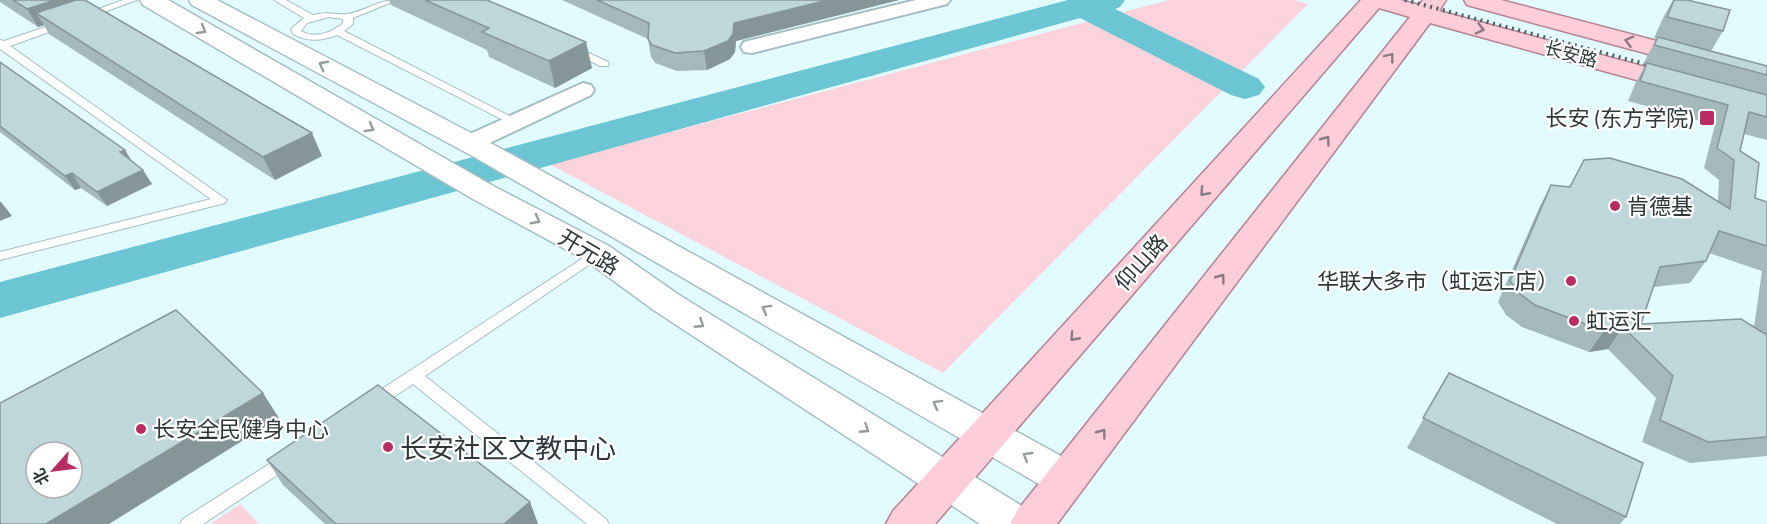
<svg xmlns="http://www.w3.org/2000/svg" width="1767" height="524" font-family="'Titillium Web','Noto Sans SC',sans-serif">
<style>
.green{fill:#fcd3dd}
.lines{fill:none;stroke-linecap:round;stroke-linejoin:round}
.river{fill:#6bc5d3;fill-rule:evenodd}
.lane-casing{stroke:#a6bec2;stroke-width:2}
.street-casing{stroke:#a6bec2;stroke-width:4}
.secondary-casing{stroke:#a6bec2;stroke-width:3}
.primary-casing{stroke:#b48392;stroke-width:3}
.lane{fill:#fff;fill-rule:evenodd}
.street{fill:#fff;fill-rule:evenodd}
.secondary{fill:#fff;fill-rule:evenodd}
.primary{fill:#fdcdda;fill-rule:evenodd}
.rail{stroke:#4e5b5d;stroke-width:4;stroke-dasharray:2 4.5;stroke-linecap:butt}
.wall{fill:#a3b9bb;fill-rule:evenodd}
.shaded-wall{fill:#859699}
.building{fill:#bed7da;stroke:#859699;stroke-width:1.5;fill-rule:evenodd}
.oneway{stroke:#8b7b82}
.oneway2{stroke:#969c9c}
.poi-dot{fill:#b92d64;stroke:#fff;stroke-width:2}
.labels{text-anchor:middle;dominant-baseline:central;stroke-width:4.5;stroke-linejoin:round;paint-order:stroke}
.far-street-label{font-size:18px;fill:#2e383a;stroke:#fff}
.poi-label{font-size:22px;fill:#2e383a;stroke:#fff;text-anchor:start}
.street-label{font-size:22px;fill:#2e383a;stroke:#fff}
.near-poi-label{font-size:27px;fill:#2e383a;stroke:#fff;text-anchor:start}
</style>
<rect width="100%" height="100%" fill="#e2fbff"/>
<!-- green -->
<path class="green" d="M1169 0H1294L1308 4 943 373 549 164Z
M240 504 259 524H210Z"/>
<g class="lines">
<!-- river -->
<path class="river" d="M1068 0H1125L1120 7 1115 9 1259 79 1265 87 1259 95 1245 99 1231 95 1080 18 0 318V282Z"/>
<defs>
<path id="lane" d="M123 0H137L90 17 82 15Z
M274 0H286L313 15C330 11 332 15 346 14 363 13 376 0 397 0L353 18V24L344 31 521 122 519 124H511L337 35C322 41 307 42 293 34L291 29 304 18ZM329 17 343 19V23C331 33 315 39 301 31L307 23Z
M63 21 66 22V26L10 46 227 200 225 203 0 260V252L211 199 0 49V40L4 41Z
M574 46 608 62 609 64 608 66H600L570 51 569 49Z
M597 249 604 253 602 256 425 376 606 519 609 524H587L413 384 380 406 374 408 368 406 366 402 368 398Z
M288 452 294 454 296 459 294 464 203 524H180L183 519Z"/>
<path id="street" d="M916 0H950L947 4 752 53 744 52 741 47 744 42Z
M583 83 591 85 594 90 591 95 479 148 470 150 461 148 458 143 461 138Z"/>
<path id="secondary" d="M140 0H168L495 187 609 246 679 295 1030 511 1037 524H980L655 311 585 260 473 199 143 5Z
M189 0H217L496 146 1081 467 1087 479 1081 491 1066 496 1051 491 476 158 192 5Z"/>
<path id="primary" d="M1361 0H1400L1419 5 1423 0H1446L1439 11 1767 100V116L1430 23 1057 524H1010L1017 511 1410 17 1379 8 935 524H886L893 511Z
M1464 0H1501L1767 70V86L1467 5Z"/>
</defs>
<!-- lane casing -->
<use href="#lane" class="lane-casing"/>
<!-- street casing -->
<use href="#street" class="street-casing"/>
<!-- secondary casing -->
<use href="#secondary" class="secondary-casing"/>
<!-- primary casing -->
<use href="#primary" class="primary-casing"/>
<!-- lane -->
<use href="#lane" class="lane"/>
<!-- street -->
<use href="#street" class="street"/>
<!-- secondary -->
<use href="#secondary" class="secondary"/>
<!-- primary -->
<use href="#primary" class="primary"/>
<!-- rail -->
<path class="rail" d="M1405 0 1660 68"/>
</g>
<!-- wall -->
<path class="wall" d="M0 0H85L322 156 275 180 49 34 44 25 38 27 0 2Z
M389 0H487L592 68 555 88 489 57 487 50 391 5Z
M562 0H899L736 41 735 52 730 59 707 70 677 71 655 63 651 57 648 39Z
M1673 0 1723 31 1711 51 1767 66V140L1744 134 1740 151 1755 198 1767 202V456L1690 463 1642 442 1656 398 1608 349 1589 352 1522 327 1506 315 1498 302 1540 206 1551 185 1569 187 1584 160 1718 201 1719 180 1704 168 1715 125 1628 101 1636 82 1646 65 1644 64 1647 56 1657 39 1654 38 1663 18ZM1709 253 1762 271 1754 327 1641 324 1653 287 1690 283 1706 261Z
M0 62 125 150 132 161 152 184 107 206 81 188 75 190 0 132Z
M1449 373 1626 517 1620 524H1557L1407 448Z
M267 460 530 502 538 524H325L283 485Z"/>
<!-- shaded-wall -->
<path class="shaded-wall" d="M55 0H75L36 13 44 25 38 27 27 9Z
M828 0H899L736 41 735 52 730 59 707 70 704 51 734 23Z
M586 42 592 68 555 88 549 61Z
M312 133 322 156 275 180 263 157Z
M125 150 133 164 120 152Z
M143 170 152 184 107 206 97 192Z
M72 173 81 188 75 190 65 176Z
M0 202H1L12 216 0 221Z
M1623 327 1608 349 1589 352 1604 331Z
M263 393 279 418 109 524H46Z
M530 502 538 524H504Z"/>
<!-- building -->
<path class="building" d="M13 0H55L27 9Z
M76 0H85L312 133 263 157 36 13Z
M425 0H487L586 42 549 61 482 32 489 28Z
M597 0H828L734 23 733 34 728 41 704 51 675 53 652 45 648 39 649 23Z
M1674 0H1687L1730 10 1723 31 1667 17Z
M1658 37 1767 66V75L1654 45Z
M0 62 125 150 120 152 143 170 97 192 72 173 65 176 0 126Z
M1647 63 1767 95V117L1749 112 1740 151 1759 163 1755 198 1767 202V246L1719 231 1706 261 1660 267 1641 324 1741 319 1767 335V437L1708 442 1660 420 1673 376 1623 327 1604 331 1535 305 1519 293 1510 281 1551 185 1570 187 1584 160 1610 158 1682 179 1730 209 1734 160 1717 148 1728 105 1640 81Z
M176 310 263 393 46 524H0V403ZM36 452H72V488H36Z
M1449 373 1643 463 1626 517 1423 418Z
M378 385 530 502 504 524H336L267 460Z"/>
<!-- one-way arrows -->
<defs><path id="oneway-chevron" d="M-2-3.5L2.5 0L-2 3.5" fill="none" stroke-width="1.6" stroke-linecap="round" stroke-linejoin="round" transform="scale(1.5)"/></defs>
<g class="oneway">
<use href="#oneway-chevron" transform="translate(1480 29) rotate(15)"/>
<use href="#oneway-chevron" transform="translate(1629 41) rotate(-165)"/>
<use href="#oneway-chevron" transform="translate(1390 57) rotate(-52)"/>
<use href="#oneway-chevron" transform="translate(1326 140) rotate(-53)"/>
<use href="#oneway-chevron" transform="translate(1204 192) rotate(132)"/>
<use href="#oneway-chevron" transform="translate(1221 278) rotate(-53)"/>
<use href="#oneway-chevron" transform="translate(1074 337) rotate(132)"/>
<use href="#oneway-chevron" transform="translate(1102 433) rotate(-53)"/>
</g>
<g class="oneway2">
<use href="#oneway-chevron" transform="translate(202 30) rotate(30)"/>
<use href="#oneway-chevron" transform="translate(323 65) rotate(-152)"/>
<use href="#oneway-chevron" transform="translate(370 128) rotate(30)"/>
<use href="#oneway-chevron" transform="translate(536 220) rotate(28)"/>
<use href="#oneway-chevron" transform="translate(766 309) rotate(-151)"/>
<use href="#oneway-chevron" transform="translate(700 324) rotate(33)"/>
<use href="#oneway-chevron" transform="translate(937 404) rotate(-151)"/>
<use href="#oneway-chevron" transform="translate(865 429) rotate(33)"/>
<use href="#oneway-chevron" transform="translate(1027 456) rotate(-149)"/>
</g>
<!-- markers -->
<g class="poi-dot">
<rect x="1699" y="110" width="16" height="16" rx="3"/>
<circle cx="1615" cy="206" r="6"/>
<circle cx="1571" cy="281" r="6"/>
<circle cx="1574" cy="321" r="6"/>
<circle cx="141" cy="429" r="6"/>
<circle cx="388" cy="447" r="6"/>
</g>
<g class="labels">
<!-- far-street labels -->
<g class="far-street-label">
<text transform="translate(1571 54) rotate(15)">长安路</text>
</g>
<!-- poi labels -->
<g class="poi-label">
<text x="1694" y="118" text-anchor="end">长安 (东方学院)</text>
<text x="1627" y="206">肯德基</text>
<text x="1559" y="281" text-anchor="end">华联大多市（虹运汇店）</text>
<text x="1586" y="321">虹运汇</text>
<text x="153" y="429">长安全民健身中心</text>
</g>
<!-- street labels -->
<g class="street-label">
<text transform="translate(589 252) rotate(31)">开元路</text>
<text transform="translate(1141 262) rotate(-48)">仰山路</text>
</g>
<!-- near-poi labels -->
<g class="near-poi-label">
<text x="400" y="447">长安社区文教中心</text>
</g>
</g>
<!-- north arrow -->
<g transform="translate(54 470) rotate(242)"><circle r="28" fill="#ffffff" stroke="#abafb0" stroke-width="1.5"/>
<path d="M0-4.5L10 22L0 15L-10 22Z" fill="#b92d64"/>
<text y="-9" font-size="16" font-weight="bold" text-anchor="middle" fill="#2e383a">北</text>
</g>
</svg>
